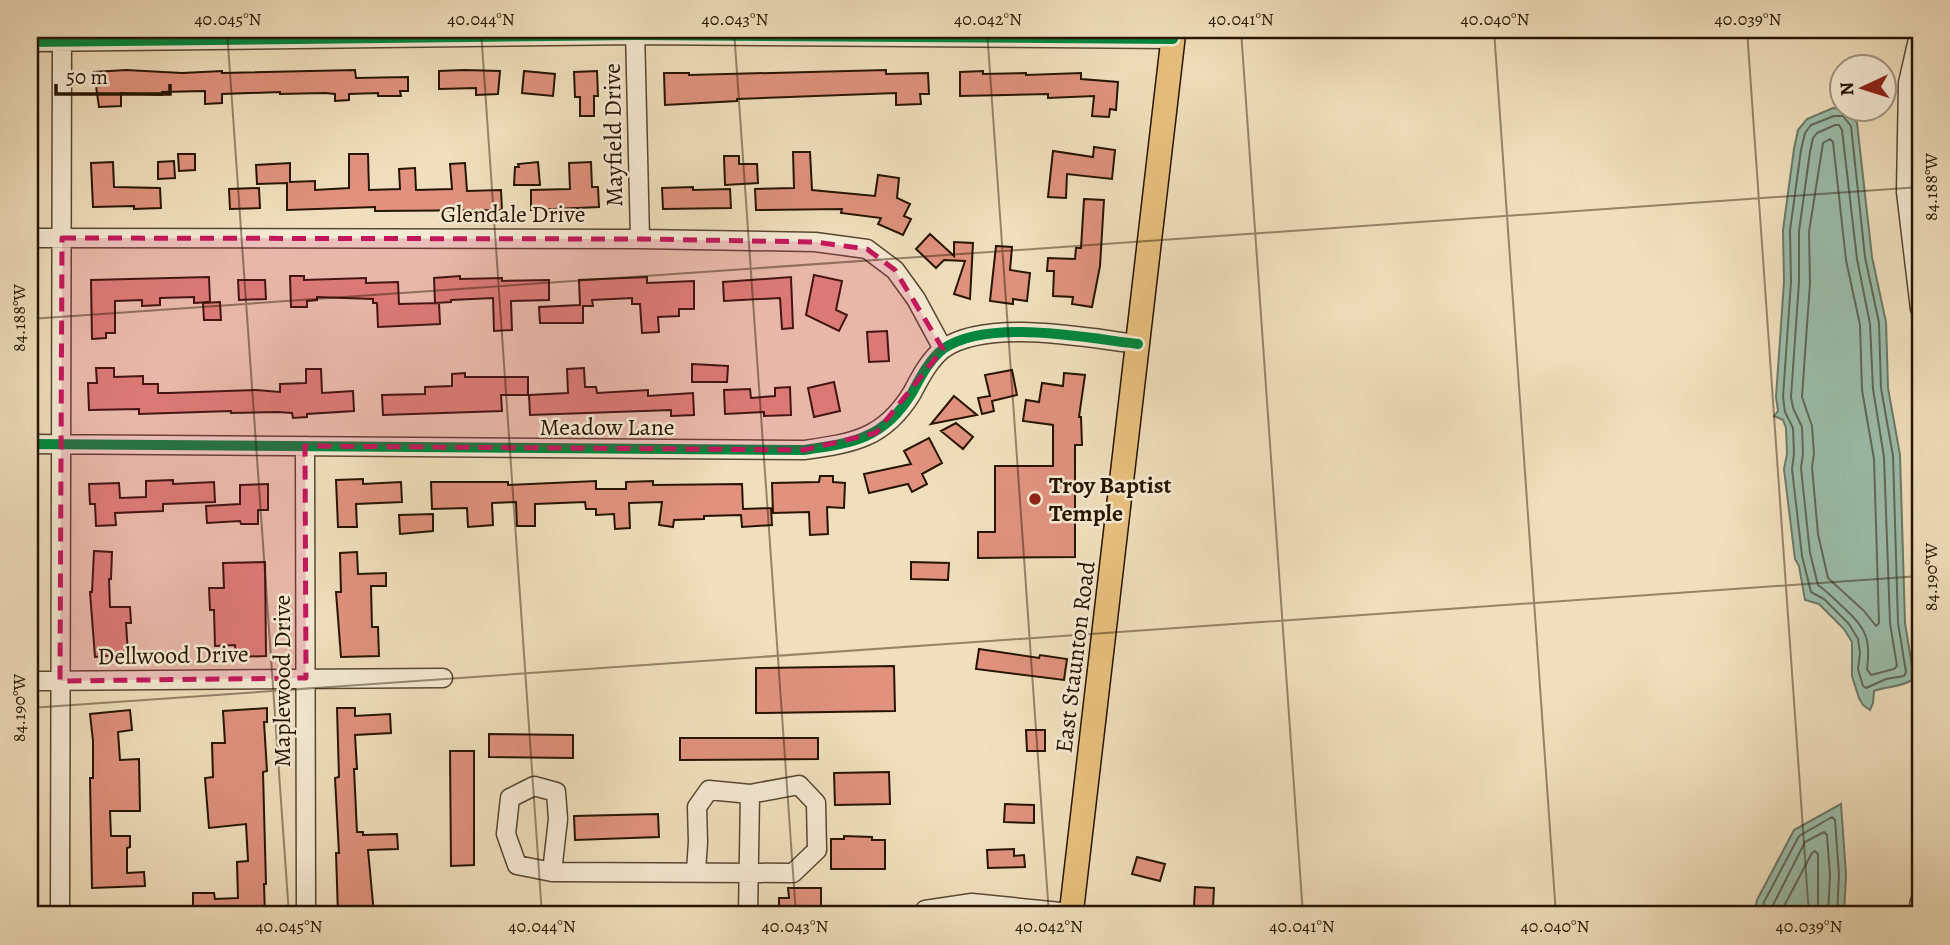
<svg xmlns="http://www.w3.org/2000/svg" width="1950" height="945" font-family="Alegreya,serif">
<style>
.green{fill:#b9c292;stroke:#706b49;stroke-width:2}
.water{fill:#9bbdab;stroke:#6c7967;stroke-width:2}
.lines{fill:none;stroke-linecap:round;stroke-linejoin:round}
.shore{stroke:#606856;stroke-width:2}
.building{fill:#e0927e;stroke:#261400;stroke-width:2}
.minor-casing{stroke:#58472f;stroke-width:21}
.major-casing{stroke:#261400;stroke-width:26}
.minor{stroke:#f5ead4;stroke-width:18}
.major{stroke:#e8c07e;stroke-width:23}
.cycleway-casing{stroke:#f5ead4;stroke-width:15}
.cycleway{stroke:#00873e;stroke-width:10}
.marked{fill:#c2185b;fill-opacity:0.2;stroke:#c2185b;stroke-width:5;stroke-dasharray:14 9;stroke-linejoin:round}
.ticks{fill:none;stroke:#261400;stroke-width:2;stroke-opacity:0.45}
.poi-dot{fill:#8f2418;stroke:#f5ead4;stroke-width:2.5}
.labels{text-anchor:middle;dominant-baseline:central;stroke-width:5;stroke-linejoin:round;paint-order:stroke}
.street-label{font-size:24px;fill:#261400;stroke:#f5ead4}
.poi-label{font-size:24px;font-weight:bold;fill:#261400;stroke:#f5ead4;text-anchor:start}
.neatline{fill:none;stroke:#261400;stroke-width:2.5}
.ticks-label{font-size:18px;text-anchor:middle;fill:#261400}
</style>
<rect width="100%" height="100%" fill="#f0dfbd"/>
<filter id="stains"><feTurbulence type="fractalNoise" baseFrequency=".00286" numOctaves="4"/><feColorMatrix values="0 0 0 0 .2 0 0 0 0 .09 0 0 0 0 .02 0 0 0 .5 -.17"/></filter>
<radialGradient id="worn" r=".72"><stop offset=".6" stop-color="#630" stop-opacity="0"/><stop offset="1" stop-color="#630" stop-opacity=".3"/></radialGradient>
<!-- green -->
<path class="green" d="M1920 30V309L1906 192Z"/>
<!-- water -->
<path class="water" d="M1833 108 1848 110 1857 123 1872 257 1886 322 1888 388 1900 455 1905 623 1913 672V679C1904 687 1886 686 1874 691L1873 703 1870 710 1863 705 1859 698 1852 676V642L1844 629 1819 604 1805 600 1799 566 1795 559 1784 469 1787 454 1786 428 1783 420 1774 416 1778 411 1776 397 1784 282 1783 230 1794 149 1798 130 1807 119Z
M1841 804 1846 875 1844 915H1754L1757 900 1794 830Z"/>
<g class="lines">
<!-- shore -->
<path class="shore" d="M1834 116H1843L1851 126 1865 257 1879 323 1881 388 1893 456 1898 623 1906 672 1904 676 1886 679 1866 688 1863 686 1858 669 1860 653 1858 639 1849 624 1824 599 1811 592 1802 556 1792 469 1794 454 1793 428 1785 412 1783 397 1791 282 1790 230 1801 150 1805 133 1811 125Z
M1835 125H1839L1842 130 1857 259 1870 324 1873 389 1884 457 1890 623 1897 666 1894 669 1871 675 1867 669C1871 639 1866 628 1844 608 1835 600 1828 592 1818 585L1810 553 1801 468 1803 454 1802 427 1793 408 1791 397 1799 282V231L1810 152 1813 138 1817 133Z
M1830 139 1833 142 1846 260 1860 325 1862 390 1874 459 1879 623 1876 626 1864 611 1828 578 1818 534 1812 467 1814 454 1812 426 1802 397 1810 283 1809 232 1823 143Z
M1762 915 1764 902 1799 836 1832 817 1835 820 1839 875 1837 915
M1770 915 1773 905 1805 842 1824 832 1827 835 1830 875 1828 915
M1781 915 1783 908 1812 853 1815 851 1818 854V915"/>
</g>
<!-- building -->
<path class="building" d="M126 70 182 73 222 71V73L355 70 356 78 408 77V91H400L401 96H378V93L349 94V100L335 101V94L325 93 280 94V92L222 94V103L205 104V91L162 92V95L121 93V106L99 107 94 72Z
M464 70 500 71 498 94 476 95V88L439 89V71Z
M886 70V74L928 73 929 94H920L921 104 896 105V93L737 99V101L665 105 664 73H689V75Z
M524 71 555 74 553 96 522 93Z
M597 71 598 96H594V116H580V97H575L574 72Z
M983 71V74L1026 73V75L1081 73V79L1118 82 1116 110 1110 109 1109 117 1092 116 1094 96 1048 98V94L960 96V72Z
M1094 147 1115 150 1112 179 1067 174 1066 198 1048 197 1053 151 1093 157Z
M793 152H810L812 190 875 196 878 175 899 178 897 198 910 204 904 216 911 219 903 235 878 224 881 218 841 213 842 209 756 210 755 189 794 188Z
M178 154H195V170L179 171Z
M349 154H368L369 190 400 189 399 169 415 168 416 190 452 189 450 164 465 163 467 191 501 190 502 210 375 211V207L287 210V183L257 184 256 165 290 163V182L315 181V190L349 188Z
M724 156H739V164H757L758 183 725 185Z
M174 161 175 178 158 179V162Z
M113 162 114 187 160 188 161 208 134 209V206L93 207 91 163Z
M538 162 540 185H514L515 167H519L518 164Z
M591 162 592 187H598L599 207 531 210V190L570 189 569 163Z
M693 187V190L730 189 731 208 663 209 662 188Z
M259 188 260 208 230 209 229 189Z
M1084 199 1104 200 1100 266 1092 307 1072 304 1073 297 1053 296 1054 271H1047L1048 258 1075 259 1076 248H1081Z
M930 234 954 256V242L973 243 970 299 954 294 965 261 944 260 936 268 916 249Z
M996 246 1012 247 1010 270 1030 273 1027 301 1013 299V304L990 301Z
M814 275 842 281 836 310 847 315 839 331 806 315Z
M290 276H304V280L366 278V283L398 282 399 304 439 303 440 324 378 327 377 303H373V299L317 297V300L307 301V307H291Z
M460 276V279L502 278V281L549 280V300L511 301 512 330 494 331 493 298 451 300V302L435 303 434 278Z
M209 277 210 302 194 303V297L160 298V305L142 306V300L115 301V333H106V338L92 339 91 280Z
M647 277V283L694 281V309H679V316L658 317 659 332 642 333 640 304H632V298L592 300 593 306H583V323H540L539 307 580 305 579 280Z
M791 277 793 328 782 329 780 298 724 301 723 282Z
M238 280H265L266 299 239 300Z
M220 302 221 320H204L203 303Z
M887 331 889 361 869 362 867 332Z
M692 364 728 366 727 382H692Z
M96 368H114V377L143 376V384H158V393H169L256 390 280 392V384L306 383V369H321L322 393 353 391 354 411 307 414V417L293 418 292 413 278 412 231 413V411L139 414V409L89 410 88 383H97Z
M584 368 585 387H596L597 393 648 390V396L693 393 694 415 671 416V410L530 415 529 395 568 393 567 369Z
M1012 370 1017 395 992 401 994 411 982 414 978 398 990 396 985 375Z
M465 373V377H528V395H501L502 411 383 415 382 395 425 394V387L452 386V374Z
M1064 373 1085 375 1079 417H1081L1082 445H1075V557L978 558V532H995V466H1053V425L1023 421 1026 400 1039 402 1042 383 1063 386Z
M834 382 840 411 814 417 808 388Z
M790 387 791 415 764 416V412L725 414 724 390 750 389 751 398 775 396V388Z
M954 396 977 415 931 424Z
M956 423 973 437 963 449 941 431Z
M929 438 942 463 922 474 927 484 912 492 908 484 869 493 864 474 911 464 904 451Z
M820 476H833V482L845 483 844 508 827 507 828 534 810 535 809 512 773 513 772 483 819 482Z
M363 479V484L401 482 402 502 356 504 357 527H338L336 480Z
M173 480V484L214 482 215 502 163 504V511L115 513 116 525 96 526 95 504H90L89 484 119 483 120 498 146 497V481Z
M596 481V489H626V482L653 481V485L742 484 743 509 771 508 772 525 742 527 741 515 704 516V519L674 520 673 527 659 525 662 502 629 503 630 528 615 529 614 514 596 515V509H586L585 502 535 504V526H517L516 502 492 503 493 525 468 527 467 508 432 509 431 482H508V485Z
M268 484V510H258V524H241L240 521 207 523 206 506 240 504V485Z
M433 514V531L400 534 399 515Z
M94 551 112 552 111 579H109L110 607H130L131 623H126L128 654 95 657 90 592H92Z
M357 552 358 574 386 573V586H371L372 627H378L379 656 341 657 336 592H341L340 553Z
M265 562 266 656 236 657 235 645 215 646 214 610H210L209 588H224L223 563Z
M911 562 949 563 948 580 911 579Z
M979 649 1039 658 1040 655 1067 659 1064 680 976 669Z
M894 666 895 711 756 713V668Z
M267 708V722H264L267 771 263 772 266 884H264L265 915H228V913L193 914V893H214L215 899 238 898 237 862 248 861 246 824 209 828 205 778 213 777 212 743H225L223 711Z
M337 708H355V716L390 714 391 733 355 735 357 769H354L357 832H363V835L397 834 398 849 368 850 374 914 338 915 336 853H339L335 778 339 777Z
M130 710 132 730 118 732 120 760 139 759 140 811H110L111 836H130V847L127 848V873L144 872 145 886 92 888 90 778H93V741L90 714Z
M1026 730H1045V751H1027Z
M489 734 573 735V758L489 757Z
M680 738H818V759L680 760Z
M450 751H474V865L451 866Z
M889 772 890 804 835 805 834 773Z
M1005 804 1034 805V823L1004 822Z
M658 814 659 837 575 840 574 816Z
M844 836 872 837V840H885V869H831V839H844Z
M1014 849V856L1024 855 1025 867 988 868 987 850Z
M1137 857 1165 864 1160 881 1132 874Z
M1195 887 1214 888 1213 908 1194 907Z
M788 888H821V915H779V898H789Z"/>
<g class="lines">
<defs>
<path id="minor" d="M635 30 640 239
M1920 30 1908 83 1906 192 1920 309
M30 42 635 35 1173 39
M30 238 640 239 815 242 867 249 895 270 916 299 943 349
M30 444 804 450C853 443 884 439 912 393 920 378 929 360 943 349 988 318 1086 338 1138 344
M305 446 306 915
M30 681 443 678
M534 786 556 792 558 819 552 872 517 865 506 834 510 798Z
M552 872 793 873 817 850 816 803 799 785 750 794 709 790 697 807 698 842 696 871
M60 915 62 30
M748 915 750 794
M925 915V910L972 903 1071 913
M1917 915 1920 901"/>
<path id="major" d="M1071 915 1174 30"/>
</defs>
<!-- minor casing -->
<use href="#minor" class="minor-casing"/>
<!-- major casing -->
<use href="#major" class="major-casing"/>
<!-- minor -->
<use href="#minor" class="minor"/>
<!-- major -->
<use href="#major" class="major"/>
<defs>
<path id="cycleway" d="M30 42 635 35 1173 39
M30 444 804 450C853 443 884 439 912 393 920 378 929 360 943 349 988 318 1086 338 1138 344"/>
</defs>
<!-- cycleway casing -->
<use href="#cycleway" class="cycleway-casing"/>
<!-- cycleway -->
<use href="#cycleway" class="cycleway"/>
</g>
<!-- marked area -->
<path class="marked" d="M62 238 640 239 815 242 867 249 895 270 943 349 876 433 804 450 305 446 306 678 60 681Z"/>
<!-- ticks -->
<path class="ticks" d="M227 30 289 915M481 30 542 915M734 30 796 915M987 30 1049 915M1241 30 1303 915M1494 30 1556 915M1747 30 1809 915M30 319 1920 187M30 708 1920 576M30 829 36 915"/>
<!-- markers -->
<circle class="poi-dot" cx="1035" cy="499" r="7"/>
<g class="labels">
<!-- street labels -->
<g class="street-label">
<text transform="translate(613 135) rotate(-91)">Mayfield Drive</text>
<text x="513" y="214">Glendale Drive</text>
<text x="607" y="427">Meadow Lane</text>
<text transform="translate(173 655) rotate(-1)">Dellwood Drive</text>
<text transform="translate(1075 657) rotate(-83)">East Staunton Road</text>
<text transform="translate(282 681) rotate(-90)">Maplewood Drive</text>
</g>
<!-- poi labels -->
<g class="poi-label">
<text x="1049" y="485">Troy Baptist<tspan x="1049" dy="28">Temple</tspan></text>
</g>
</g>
<!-- margin -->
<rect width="1950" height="945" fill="none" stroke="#f0dfbd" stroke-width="77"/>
<!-- north arrow -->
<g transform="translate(1863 88) rotate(266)"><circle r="33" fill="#f5ead4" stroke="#a2947f" stroke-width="2"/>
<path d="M0-5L12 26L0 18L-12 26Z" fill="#8f2418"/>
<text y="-10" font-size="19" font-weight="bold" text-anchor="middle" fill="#261400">N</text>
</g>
<!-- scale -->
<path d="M56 84v10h114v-10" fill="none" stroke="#261400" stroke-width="3.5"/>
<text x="66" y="84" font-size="21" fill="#261400" stroke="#f5ead4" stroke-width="5" paint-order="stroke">50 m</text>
<rect x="38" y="38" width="1874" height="868" class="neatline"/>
<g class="ticks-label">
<text x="228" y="25">40.045°N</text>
<text x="481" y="25">40.044°N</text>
<text x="735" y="25">40.043°N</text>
<text x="988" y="25">40.042°N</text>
<text x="1241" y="25">40.041°N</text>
<text x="1495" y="25">40.040°N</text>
<text x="1748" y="25">40.039°N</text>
<text transform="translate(1931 187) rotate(-90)" y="6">84.188°W</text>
<text transform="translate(19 318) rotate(-90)" y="6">84.188°W</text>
<text transform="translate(1931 577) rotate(-90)" y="6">84.190°W</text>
<text transform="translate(19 708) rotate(-90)" y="6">84.190°W</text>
<text x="289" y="932">40.045°N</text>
<text x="542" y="932">40.044°N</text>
<text x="795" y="932">40.043°N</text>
<text x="1049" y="932">40.042°N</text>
<text x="1302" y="932">40.041°N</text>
<text x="1555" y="932">40.040°N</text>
<text x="1809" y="932">40.039°N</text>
</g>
<rect width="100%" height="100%" filter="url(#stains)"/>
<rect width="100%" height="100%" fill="url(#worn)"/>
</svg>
